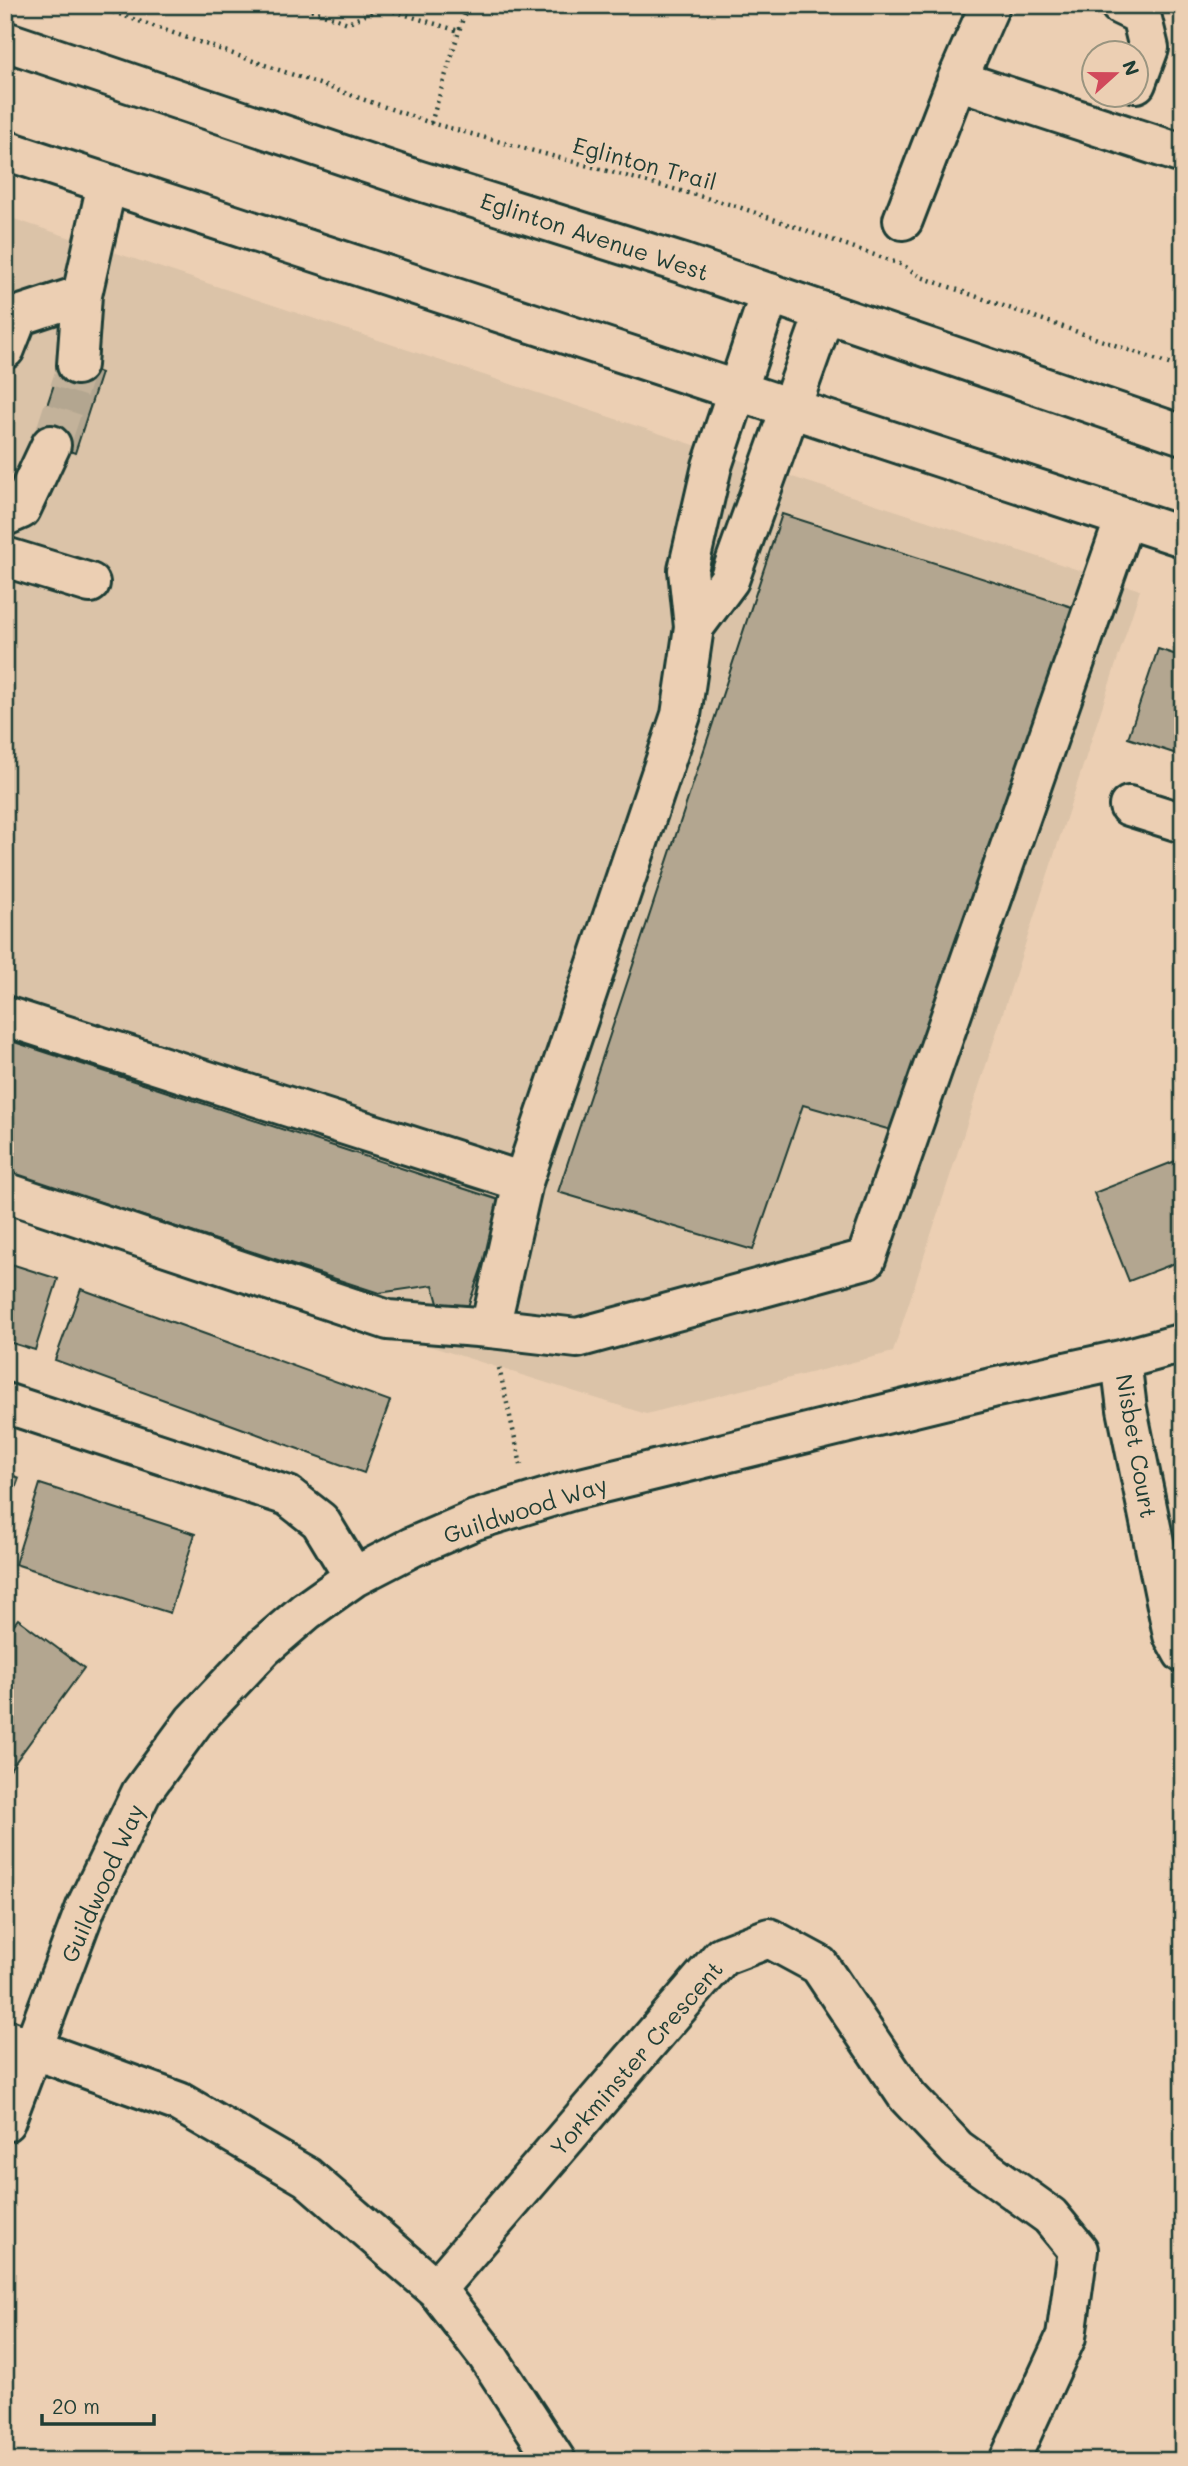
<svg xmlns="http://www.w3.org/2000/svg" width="1188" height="2466" font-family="Mali,sans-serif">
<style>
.built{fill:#dbc3a8}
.building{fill:#b3a690;stroke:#1f3d34;stroke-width:2}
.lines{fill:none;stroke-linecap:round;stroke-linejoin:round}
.minor-tunnel{stroke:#c3b29a;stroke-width:38;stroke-dasharray:38 19;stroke-linecap:butt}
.minor-casing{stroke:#1f3d34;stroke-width:44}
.major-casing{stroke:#1f3d34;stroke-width:44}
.path{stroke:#1f3d34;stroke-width:4.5;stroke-dasharray:2 5;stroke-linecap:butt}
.minor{stroke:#eccfb3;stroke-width:38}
.major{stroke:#eccfb3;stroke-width:38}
.labels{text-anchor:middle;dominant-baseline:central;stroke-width:7;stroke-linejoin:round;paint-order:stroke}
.street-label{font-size:23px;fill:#1f3d34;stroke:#eccfb3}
</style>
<rect width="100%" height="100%" fill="#eccfb3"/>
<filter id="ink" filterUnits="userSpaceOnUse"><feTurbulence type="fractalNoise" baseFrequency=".0143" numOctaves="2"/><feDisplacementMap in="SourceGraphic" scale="14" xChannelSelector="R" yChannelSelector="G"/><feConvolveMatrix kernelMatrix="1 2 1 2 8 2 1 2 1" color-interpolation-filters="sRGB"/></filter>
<g filter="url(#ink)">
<!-- built -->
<path class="built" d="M5 216 688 443 1140 590 893 1352 646 1414 5 1213Z"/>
<!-- building -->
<path class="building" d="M62 360 101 373 75 453 36 439Z
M782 514 1075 608 905 1134 803 1105 753 1250 558 1192Z
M1158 649 1183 657V756L1128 738Z
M5 1039 505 1202 466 1312 442 1318 433 1285 379 1293 5 1171Z
M1183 1158V1260L1129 1281 1094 1193Z
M5 1262 58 1279 35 1350 5 1341Z
M81 1289 390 1401 364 1473 55 1360Z
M5 1472 19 1478 5 1516Z
M40 1484 195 1534 170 1613 15 1564Z
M18 1619 84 1668 8 1772 5 1771V1636Z"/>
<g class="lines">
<!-- minor-tunnel -->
<path class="minor-tunnel" d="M51 445 77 365"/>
<defs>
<path id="minor" d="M1120 5 1141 15 1149 48 1136 83
M957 80 1183 154
M903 220 957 80 990 5
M5 349 18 316 82 295 107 184
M77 365 82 295
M5 516 21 509 51 445
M5 557 90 583
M694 627 729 580 825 312
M1129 806 1183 823
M5 1016 523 1182
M5 1192 388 1320 490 1328 577 1338 866 1259 1125 518
M490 1328 523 1182 681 715 694 627 688 570 712 466 770 293
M1121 1360 1127 1409 1173 1635 1183 1653
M5 1403 288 1496 320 1521 354 1577
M5 2039 179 2102 307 2177 436 2289 487 2355 556 2461
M5 2122 86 1907 141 1793 194 1721 264 1647 306 1611 354 1577 412 1547 475 1520 573 1490 992 1388 1121 1360 1183 1343
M436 2289 722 1956 769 1938 819 1965 907 2096 957 2149 1050 2216 1078 2250 1066 2337 1009 2461"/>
<path id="major" d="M5 41 417 180 684 264 1183 435
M5 150 1183 537"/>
</defs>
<!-- minor casing -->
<use href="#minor" class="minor-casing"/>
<!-- major casing -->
<use href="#major" class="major-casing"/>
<!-- path -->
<path class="path" d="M93 5 431 123 736 206 903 265 921 277 1183 369
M298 5 348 23 370 13 376 6 459 31
M431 123 467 5
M499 1368 521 1465"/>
<!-- minor -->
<use href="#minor" class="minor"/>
<!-- major -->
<use href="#major" class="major"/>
</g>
</g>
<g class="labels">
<!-- street labels -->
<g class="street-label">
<text transform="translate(645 163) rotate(15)">Eglinton Trail</text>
<text transform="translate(595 236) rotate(18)">Eglinton Avenue West</text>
<text transform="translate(1137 1446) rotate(80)">Nisbet Court</text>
<text transform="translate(525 1509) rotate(-18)">Guildwood Way</text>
<text transform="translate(102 1883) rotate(-66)">Guildwood Way</text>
<text transform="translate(636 2058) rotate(-49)">Yorkminster Crescent</text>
</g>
</g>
<!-- margin -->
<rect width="1188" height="2466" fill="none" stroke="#eccfb3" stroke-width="28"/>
<rect x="14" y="14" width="1160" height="2438" fill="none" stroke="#1f3d34" stroke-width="2.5" filter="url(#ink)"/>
<!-- north arrow -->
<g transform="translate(1115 74) rotate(69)"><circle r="33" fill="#eccfb3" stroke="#9a9580" stroke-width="2"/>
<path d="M0-5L12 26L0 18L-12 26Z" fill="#d1495b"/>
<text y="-10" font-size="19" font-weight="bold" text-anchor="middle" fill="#1f3d34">N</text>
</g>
<!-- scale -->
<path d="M42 2414v10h112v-10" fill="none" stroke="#1f3d34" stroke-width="3.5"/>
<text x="52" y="2414" font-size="21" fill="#1f3d34" stroke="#eccfb3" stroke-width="5" paint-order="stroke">20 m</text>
</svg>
